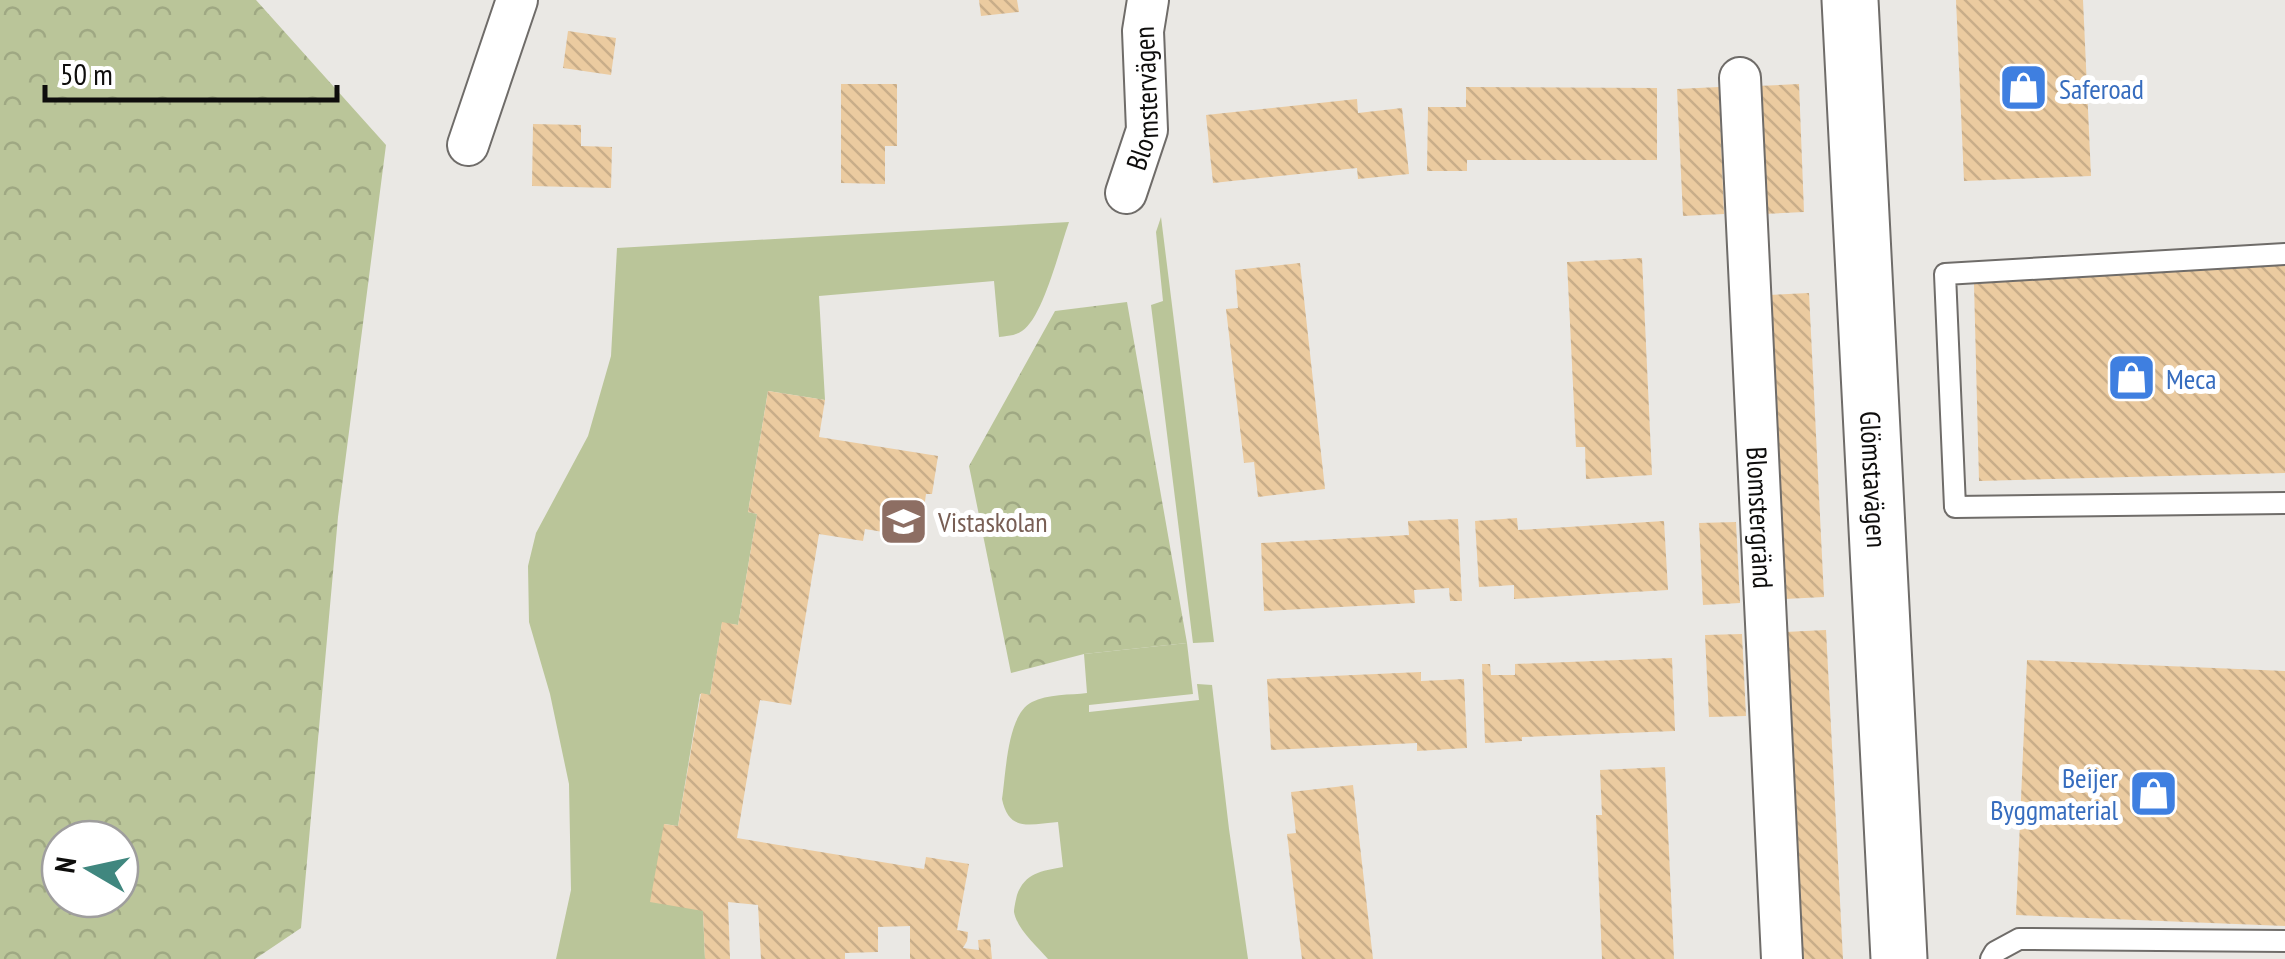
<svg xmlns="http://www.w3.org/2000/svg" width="2285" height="959" font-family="'PT Sans Narrow',sans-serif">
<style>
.grass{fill:#bac599}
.forest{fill:url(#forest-crowns);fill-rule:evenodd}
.building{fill:url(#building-back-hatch)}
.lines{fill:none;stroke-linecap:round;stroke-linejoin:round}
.lane-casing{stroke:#6f6c69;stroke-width:24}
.street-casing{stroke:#6f6c69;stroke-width:44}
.secondary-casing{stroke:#6f6c69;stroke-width:59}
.lane{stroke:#fff;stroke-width:20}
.street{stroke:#fff;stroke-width:40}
.secondary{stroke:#fff;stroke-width:55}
.labels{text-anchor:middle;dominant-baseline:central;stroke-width:10;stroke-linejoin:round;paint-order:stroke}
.shop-label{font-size:28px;fill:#366cbe;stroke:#fff;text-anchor:start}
.street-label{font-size:28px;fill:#0e0d0c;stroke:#fff}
.education-label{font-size:28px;fill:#785e54;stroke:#fff;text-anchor:start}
</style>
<defs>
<pattern id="forest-crowns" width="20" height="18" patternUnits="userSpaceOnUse" patternTransform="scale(2.5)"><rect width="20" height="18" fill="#bac599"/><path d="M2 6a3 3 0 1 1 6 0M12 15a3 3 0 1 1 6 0" fill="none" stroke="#9fa883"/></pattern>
<pattern id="building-back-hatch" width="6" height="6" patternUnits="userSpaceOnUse" patternTransform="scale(2.5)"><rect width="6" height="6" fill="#ebcba0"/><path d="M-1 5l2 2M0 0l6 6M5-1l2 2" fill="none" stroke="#c8ad89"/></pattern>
</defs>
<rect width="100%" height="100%" fill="#eae8e4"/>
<!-- grass -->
<path class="grass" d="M1161 217 1214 642 1193 643 1151 305 1163 301 1156 232Z
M1069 222C1060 247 1043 318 1022 331 1015 336 1006 336 999 337L994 281 819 296 825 400 768 391 748 512 757 514 738 625 722 623 710 695 700 694 678 826 664 824 703 911 705 959H556L571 890 569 784 550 694 529 622 528 566 536 533 588 436 611 356 617 248Z
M1187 643 1193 694 1089 705V712L1199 700 1197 684 1212 685 1229 829 1248 959H1048C1037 946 1017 929 1014 912 1014 908 1016 899 1017 895 1025 873 1041 871 1063 867L1058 822C1031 824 1009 833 1002 799 1006 774 1007 714 1032 702 1047 694 1071 695 1087 693L1084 654Z"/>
<!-- forest -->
<path class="forest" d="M0 0H256L386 145 338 517 301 928 255 959H0ZM120 839V899H60V839Z
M1127 302 1187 643 1084 654 1011 673 969 466 1055 311Z"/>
<!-- building -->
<path class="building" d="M979 0H1017L1019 12 981 16Z
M1956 0H2083L2091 176 1964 181Z
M568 31 616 38 611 75 563 68Z
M841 84H897V146H885V184L841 183Z
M1799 84 1804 212 1763 214 1757 86Z
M1466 87 1657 88V160H1467V171H1427L1428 107H1466Z
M1719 87 1724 214 1683 216 1677 89Z
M1357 99 1358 113 1402 108 1409 174 1358 179 1357 168 1213 183 1206 115Z
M533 124 581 125V146L612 147 611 188 532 186Z
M1642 258 1652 475 1586 479 1585 447H1576L1567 262Z
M1300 263 1325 489 1258 497 1254 462 1244 463 1226 309 1238 308 1235 270Z
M2285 263V473L1979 481 1974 284Z
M1809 293 1824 597 1785 599 1768 295Z
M768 391 825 400 819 437 938 456 932 494H926L920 538 865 529 863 541 819 534 791 705 760 700 737 838 924 869 926 857 969 864 957 930 968 932 967 941 963 948 979 950 978 940 990 939 992 959H910V926L878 927V952L845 953V959H761L758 905 728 902 730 959H705L703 911 650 902 664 824 678 826 701 693 710 695 722 622 738 625 757 514 748 512Z
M1517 518 1518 530 1664 521 1668 590 1514 599V585L1479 587 1475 521Z
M1458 519 1462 601H1450L1449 588 1414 590 1415 603 1264 611 1261 543 1409 535 1408 521Z
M1736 522 1740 603 1703 605 1699 523Z
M1826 630 1843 959H1801L1785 632Z
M1742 634 1746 716 1709 717 1705 635Z
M1672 658 1675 731 1522 737V741L1485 743 1482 664H1490L1491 675H1515V664Z
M2027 660 2285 671V926L2016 915Z
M1421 672V681L1464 679 1467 748 1417 751V743L1271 750 1267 679Z
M1665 767 1674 959H1602L1596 815H1602L1600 770Z
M1353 785 1373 959H1302L1287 834 1296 833 1291 792Z"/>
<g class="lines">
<defs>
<path id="lane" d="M2285 254 1945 274 1955 507 2285 503
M1991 959 1995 952 2019 939 2285 941"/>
<g id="street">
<path id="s1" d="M1740 78 1782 959"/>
<path d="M468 145 517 0"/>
<path id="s2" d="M1126 193 1147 130 1143 31 1148 0"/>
</g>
<g id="secondary">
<path id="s3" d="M1850 0 1899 959"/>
</g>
</defs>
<!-- lane casing -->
<use href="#lane" class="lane-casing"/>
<!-- street casing -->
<use href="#street" class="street-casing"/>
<!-- secondary casing -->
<use href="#secondary" class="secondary-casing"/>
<!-- lane -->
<use href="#lane" class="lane"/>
<!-- street -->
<use href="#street" class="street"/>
<!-- secondary -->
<use href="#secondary" class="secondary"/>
</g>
<!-- icons -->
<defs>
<symbol id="shop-square" viewBox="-11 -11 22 22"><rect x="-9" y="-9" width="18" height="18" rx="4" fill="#3f7fe0" stroke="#fff"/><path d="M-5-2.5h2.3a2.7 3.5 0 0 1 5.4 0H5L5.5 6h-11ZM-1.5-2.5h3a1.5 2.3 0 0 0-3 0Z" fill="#fff"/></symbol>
<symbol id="school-square" viewBox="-11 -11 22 22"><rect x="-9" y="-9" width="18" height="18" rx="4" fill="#8d6e63" stroke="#fff"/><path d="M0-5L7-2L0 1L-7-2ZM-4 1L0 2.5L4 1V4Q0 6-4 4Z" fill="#fff"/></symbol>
</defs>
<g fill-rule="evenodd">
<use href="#shop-square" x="1996" y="60" width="55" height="55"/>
<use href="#shop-square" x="2104" y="350" width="55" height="55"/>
<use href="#school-square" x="876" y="494" width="55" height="55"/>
<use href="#shop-square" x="2126" y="766" width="55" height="55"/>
</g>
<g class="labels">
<!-- shop labels -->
<g class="shop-label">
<text x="2059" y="88">Saferoad</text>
<text x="2166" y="378">Meca</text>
<text x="2118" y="777" text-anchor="end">Beijer<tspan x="2118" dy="32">Byggmaterial</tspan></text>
</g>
<!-- street labels -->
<g class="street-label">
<text stroke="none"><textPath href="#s2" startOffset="98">Blomstervägen</textPath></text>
<text stroke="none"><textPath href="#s3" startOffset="480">Glömstavägen</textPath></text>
<text stroke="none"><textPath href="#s1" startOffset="440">Blomstergränd</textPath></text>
</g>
<!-- education labels -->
<g class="education-label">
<text x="938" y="521">Vistaskolan</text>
</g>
</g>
<!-- north arrow -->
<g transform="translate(90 869) rotate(279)"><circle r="48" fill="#ffffff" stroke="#9f9e9e" stroke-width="2.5"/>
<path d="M0-8L18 38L0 25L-18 38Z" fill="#40877f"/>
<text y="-15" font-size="28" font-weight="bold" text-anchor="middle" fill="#0e0d0c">N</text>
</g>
<!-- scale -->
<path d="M45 85v15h292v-15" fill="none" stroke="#0e0d0c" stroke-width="5"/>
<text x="60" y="85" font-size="30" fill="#0e0d0c" stroke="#ffffff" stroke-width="8" paint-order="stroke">50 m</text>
</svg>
